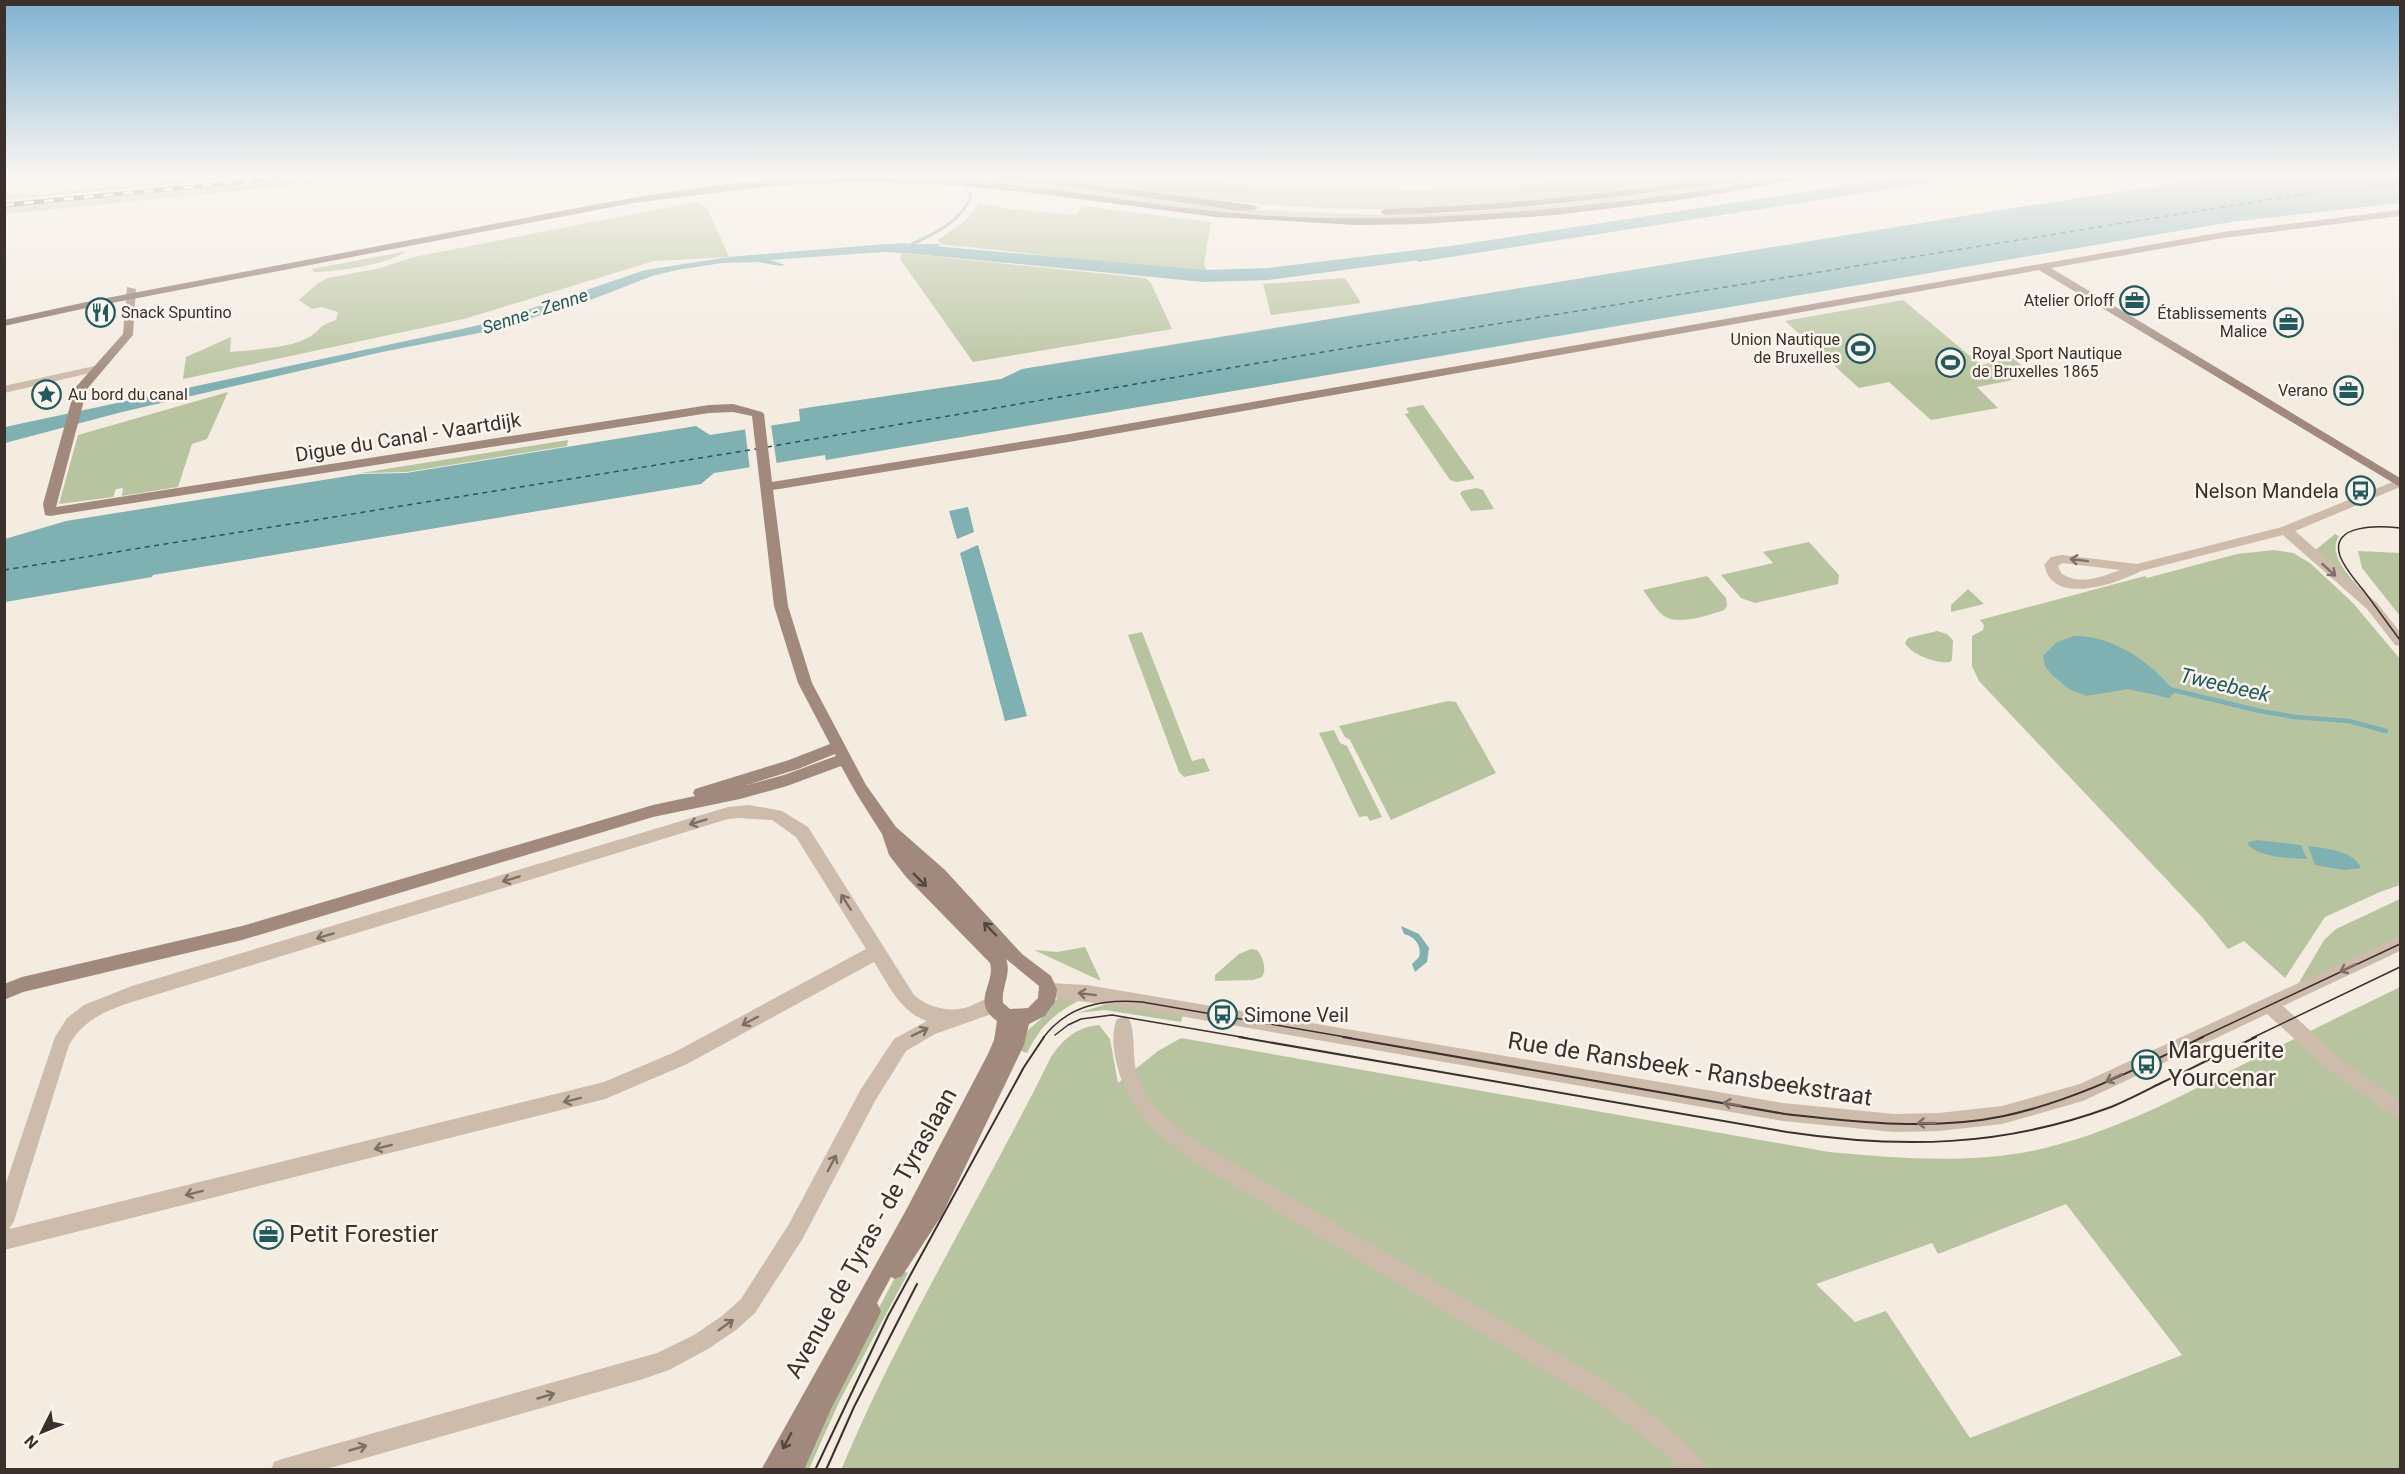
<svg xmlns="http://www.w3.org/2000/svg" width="2405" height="1474" font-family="Roboto,sans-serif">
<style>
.green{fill:#b8c4a0;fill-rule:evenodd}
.water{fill:#7fb0b2}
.pier{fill:#f4ebe1}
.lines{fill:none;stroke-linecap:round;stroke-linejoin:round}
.stream-far1{stroke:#7fb0b2;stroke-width:3}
.stream{stroke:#7fb0b2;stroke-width:4.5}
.river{fill:#7fb0b2;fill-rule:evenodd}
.ferry{stroke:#1f5a5e;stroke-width:1.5;stroke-dasharray:5 4.5;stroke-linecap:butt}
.street{fill:#cdbbac;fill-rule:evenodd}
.secondary{fill:#a18a7d;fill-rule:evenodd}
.primary{fill:#7d675c;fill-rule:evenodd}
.tram-far1{stroke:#3b302b;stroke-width:1.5}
.tram{stroke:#3b302b;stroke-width:2}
.rail-casing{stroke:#3b302b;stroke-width:4.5}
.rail{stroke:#fbf5ee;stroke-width:3;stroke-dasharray:10;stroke-linecap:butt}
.oneway{stroke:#7d6f65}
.oneway2{stroke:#544640}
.labels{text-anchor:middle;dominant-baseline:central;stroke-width:5;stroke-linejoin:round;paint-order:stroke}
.far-poi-label{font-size:16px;fill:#3b302b;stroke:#fbf5ee;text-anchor:end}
.far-water-label{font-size:18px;font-style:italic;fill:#1f5a5e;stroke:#fbf5ee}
.street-label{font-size:20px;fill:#3b302b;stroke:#fbf5ee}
.poi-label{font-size:20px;fill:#3b302b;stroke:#fbf5ee;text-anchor:end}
.water-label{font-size:21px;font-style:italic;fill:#1f5a5e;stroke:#fbf5ee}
.near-poi-label{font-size:24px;fill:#3b302b;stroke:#fbf5ee;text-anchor:start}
.near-street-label{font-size:24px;fill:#3b302b;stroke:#fbf5ee}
</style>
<rect width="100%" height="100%" fill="#f4ebe1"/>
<!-- green -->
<path class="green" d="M235 175H268L5 200V194L25 192V195Z
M342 175H400L5 214V207Z
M812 175H952L1047 184 1236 209 1384 215 1454 213 1545 206 1767 175H1805L1550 212 1385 220 1234 215 1043 189Z
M1017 175H1133L1266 186 1419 190 1511 186 1611 175H1729C1615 192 1501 208 1386 209 1262 210 1140 191 1017 175Z
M695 202 704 205 708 210 729 257 654 261 464 319 183 379 186 357 231 337 230 352C251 350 292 348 309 337 322 330 316 326 336 320L338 312 322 307 312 309 299 300 318 283 328 278 380 268 414 257Z
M979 203 1010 209 1076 215 1082 206 1211 222 1204 264 1207 271 1149 267 940 244 938 240 966 220Z
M407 251C390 264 337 272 314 272L312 269Z
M902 253 1145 278 1151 283 1172 329 973 362 900 259Z
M1345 278 1361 303 1271 315 1263 284Z
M1903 300 1981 365 2013 358 2033 376 1977 387 1998 408 1931 420 1889 382 1859 388 1785 321Z
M228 392 207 439 192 444 178 487 122 496 123 488 116 489 113 497 59 504 78 435Z
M1423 405 1474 477V479L1456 482 1450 480 1405 414 1409 413 1406 408Z
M568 440 567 446 407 472 361 473Z
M1477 488 1483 490 1494 509 1471 511 1460 494 1462 491Z
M2335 534 2339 536C2326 556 2354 581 2366 595L2313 552Z
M1809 542 1839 575 1838 584 1755 603 1741 598 1721 575 1773 563 1763 552Z
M2274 550 2293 553 2310 563 2353 603 2400 659V885L2380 892 2325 917 2285 978 2244 941 2228 949 2202 917 1979 681 1972 666V636L1983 630 1984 625 1980 620 2145 576 2147 578 2237 554Z
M2358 551 2400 553V616L2362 568Z
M1707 576 1726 598 1727 606 1724 610C1709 615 1679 626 1664 616 1656 610 1649 598 1643 590Z
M1968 589 1984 604 1951 612V605Z
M1937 631 1947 634 1953 640 1952 660 1950 662C1938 664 1911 655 1905 643L1908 638Z
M1142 632 1192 761 1204 758 1210 771 1184 777 1179 772 1128 635Z
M1448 701 1456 702 1496 773 1391 820 1350 740 1345 737 1339 726Z
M1334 730 1340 743 1347 746 1382 817 1370 821 1367 816 1359 817 1319 733Z
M2400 899V937L2297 986 2324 940 2336 929Z
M1085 947 1101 981 1034 950 1057 952Z
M1251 949 1257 950C1263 956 1267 970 1262 977L1253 980 1215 981V975L1239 954Z
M2400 987V1469L841 1470C901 1327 983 1195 1051 1057 1063 1039 1077 1027 1099 1025L1110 1039 1118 1083 1158 1051 1181 1038 1829 1152C1896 1158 1966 1164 2032 1151 2108 1135 2178 1098 2246 1063 2297 1037 2349 1012 2400 987ZM2066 1204 2182 1355 1970 1438 1886 1311 1855 1322 1816 1284 1932 1243 1938 1254Z
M1060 997 1082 999C1056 1012 1040 1026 1027 1053L1018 1050C1028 1024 1031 1030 1048 1012 1053 1007 1053 1000 1060 997Z
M1107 1004 1183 1013 1181 1022 1105 1010 1077 1013Z
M899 1270 908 1273 839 1402 809 1469 799 1470 865 1334Z"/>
<!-- water -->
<path class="water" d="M1916 175H1924L1934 182 1418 262 1411 252Z
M2232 175H2400V203L2231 222 826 460 825 455 714 473 701 484 153 575 152 577 5 602V539L66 521 361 474 406 473 696 426 710 435 800 421 799 409 1001 379 1022 369 2013 208Z
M886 244H940L934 254 883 252 770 260 785 265 780 266 758 262 722 263 677 270 652 276 593 299 489 331 382 352 122 412 5 443V427L462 329 492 322 645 270 729 257Z
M968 507 974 532 957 539 949 511Z
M978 545 1027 716 1005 721 960 553Z
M2074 636C2113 635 2152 663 2175 692L2169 698 2128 689 2086 696 2069 689 2052 675 2045 666 2043 656 2057 642Z
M2256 840 2301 845 2307 859C2291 858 2257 858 2247 843Z
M2308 846C2324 848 2355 851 2361 868L2344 870 2315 865Z
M1401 926 1419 934 1429 948 1427 962 1415 972 1412 964 1419 957C1422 945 1415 937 1404 934Z"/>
<!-- pier -->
<path class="pier" d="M771 425 777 466 750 470 745 429Z"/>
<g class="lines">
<!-- stream-far1 -->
<path class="stream-far1" d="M908 246C933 234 959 224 971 197L967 190"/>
<!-- stream -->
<path class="stream" d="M2169 689 2260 711 2295 717 2349 721 2386 731"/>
<!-- river -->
<path class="river" d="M900 243 1204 270 1268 268 1450 246 1456 247 1459 251 1456 255 1450 256 1268 280 1204 282 894 252 891 248 894 244Z"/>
<!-- ferry -->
<path class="ferry" d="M767 447 1335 350 2341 188 2400 187
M4 570 756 449"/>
<!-- street -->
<path class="street" d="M99 365 103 366V370L4 393V386Z
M2400 479V487L2295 531 2377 603 2400 632V646L2395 645 2367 609 2283 535 2141 571C2120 582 2068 601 2050 578 2047 575 2046 569 2044 565L2051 557 2062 555 2137 564 2282 527ZM2062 563 2120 570C2102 577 2078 586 2061 573L2058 566Z
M749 805 782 811 808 827 914 995C926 1006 944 1011 959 1009 973 1008 986 994 1000 999L1003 1005 1000 1011 935 1034 906 1051 875 1101 803 1238 755 1313 736 1330 708 1349 669 1370 640 1380 323 1470H271L274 1462 282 1459 657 1353 694 1335 722 1316 741 1299 789 1224 861 1089 894 1039 927 1021C899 1011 889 985 874 962L687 1064 605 1099 4 1250V1189L55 1037 67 1018 84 1005 132 986 728 807ZM739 818 772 820 796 837 866 949 675 1052 604 1082 9 1229 14 1221 69 1045C83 1020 107 1010 132 1002L728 819Z
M2400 936V951L2283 1006 2344 1061 2400 1101V1121L2332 1073 2267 1014 2083 1101 2002 1124 1939 1131 1894 1132 1783 1121 1145 1010 1042 996 1039 991 1042 986 1048 983 1087 985 1783 1103 1894 1114 1939 1113 2002 1106 2080 1084Z
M1123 1017 1129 1019C1136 1034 1132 1054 1136 1070 1147 1110 1186 1135 1219 1155L1612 1385 1678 1435 1703 1462 1706 1470H1679L1662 1451 1596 1401 1205 1169C1161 1140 1125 1110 1115 1056 1113 1045 1112 1030 1117 1019Z"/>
<!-- secondary -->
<path class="secondary" d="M2400 210V216L2223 238 2051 268 2400 478V487L2039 270 1069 442 773 490 788 606 812 683 866 785 896 827 945 870 1022 954 1051 976 1057 989 1055 1002 1045 1016 1029 1024 1024 1045 942 1215 902 1276 895 1279 891 1277 877 1303 881 1311 878 1318 831 1409 804 1470H761L905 1212 988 1054 994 1040 997 1021C970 1002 996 984 990 963L906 877 889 855 882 834 856 793 841 766 787 786 740 799 653 817 242 940 23 992 4 1000V984L22 977 242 926 653 805 695 796 693 793 695 789 789 760 830 744 798 683 774 606 752 416 733 412 709 413 50 516 45 515 43 504 75 388 123 334 127 287 136 289 133 335 87 389 56 507 709 405 733 404 762 412 764 414 772 482 1069 434 2223 232ZM835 754 836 756 784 775 747 785 798 769ZM1006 959 1039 986 1038 998 1028 1008 1010 1009 1003 1003C1001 987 1012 974 1006 959Z"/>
<!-- primary -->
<path class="primary" d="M1020 175 1253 205 1258 208C1250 214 1220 208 1209 206 1136 197 1064 184 991 179L986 176Z
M1731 175H1756C1743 184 1707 185 1690 187 1588 202 1487 212 1385 215L1380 212 1385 209C1501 206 1616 193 1731 175Z
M1800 175H1824L1688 199 1556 215 1423 224 1356 225 1216 217 1034 193 951 185 860 182 769 186 633 203 91 307 4 326V320L91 301C222 276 352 251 483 226 594 205 704 181 817 177 889 175 962 179 1033 187 1108 196 1182 210 1257 215 1439 227 1621 205 1800 175Z"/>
<!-- tram-far1 -->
<path class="tram-far1" d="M2400 528C2381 526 2329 523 2340 556 2345 569 2355 580 2364 591 2376 607 2388 624 2400 640
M1055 1035 1068 1025 1081 1019 1112 1015 1247 1038
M1043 1038C1068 1005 1102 999 1142 1002L1351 1038
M2200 1038 2400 944
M2252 1038 2400 967"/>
<!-- tram -->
<path class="tram" d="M1239 1037 1787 1132C1901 1149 2003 1147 2111 1107 2128 1100 2145 1091 2161 1083 2192 1068 2224 1052 2256 1037
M1343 1037 1785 1114C1857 1122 1932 1131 2004 1116 2074 1101 2138 1068 2203 1037
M815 1470 888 1316 1024 1067 1044 1037
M826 1470 854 1407 917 1284"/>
<defs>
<path id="rail" d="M4 205 315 175"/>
</defs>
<!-- rail casing -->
<use href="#rail" class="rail-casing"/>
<!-- rail -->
<use href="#rail" class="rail"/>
</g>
<!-- one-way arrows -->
<defs><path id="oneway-shaft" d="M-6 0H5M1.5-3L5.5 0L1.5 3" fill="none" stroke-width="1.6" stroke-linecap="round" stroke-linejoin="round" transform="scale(1.5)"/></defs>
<g class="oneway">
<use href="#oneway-shaft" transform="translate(2079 560) rotate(-173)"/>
<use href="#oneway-shaft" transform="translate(2329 570) rotate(42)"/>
<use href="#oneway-shaft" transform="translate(698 822) rotate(163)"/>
<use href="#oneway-shaft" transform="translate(511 879) rotate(163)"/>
<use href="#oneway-shaft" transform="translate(846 902) rotate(-122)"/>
<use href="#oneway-shaft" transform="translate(325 936) rotate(163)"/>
<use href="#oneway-shaft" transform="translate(2348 968) rotate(155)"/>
<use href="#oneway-shaft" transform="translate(1087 994) rotate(-173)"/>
<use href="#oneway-shaft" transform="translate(750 1021) rotate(152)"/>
<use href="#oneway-shaft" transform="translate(920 1032) rotate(-26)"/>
<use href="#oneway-shaft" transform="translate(2114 1078) rotate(155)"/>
<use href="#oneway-shaft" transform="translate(572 1100) rotate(166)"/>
<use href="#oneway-shaft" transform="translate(1732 1104) rotate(-170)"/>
<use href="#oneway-shaft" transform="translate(1926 1123) rotate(179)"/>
<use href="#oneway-shaft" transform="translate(383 1147) rotate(166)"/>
<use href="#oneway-shaft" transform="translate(832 1163) rotate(-62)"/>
<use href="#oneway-shaft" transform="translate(194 1193) rotate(166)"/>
<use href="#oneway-shaft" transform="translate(726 1325) rotate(-36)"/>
<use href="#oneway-shaft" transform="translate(546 1396) rotate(-16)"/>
<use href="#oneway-shaft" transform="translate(358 1448) rotate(-16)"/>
</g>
<g class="oneway2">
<use href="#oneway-shaft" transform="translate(920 880) rotate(45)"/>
<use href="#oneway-shaft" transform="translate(990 929) rotate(-134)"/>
<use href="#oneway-shaft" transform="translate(787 1441) rotate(118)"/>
</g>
<!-- sky -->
<linearGradient id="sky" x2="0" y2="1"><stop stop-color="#7eb2d2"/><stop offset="0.46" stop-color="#faf6f2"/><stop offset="1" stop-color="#faf6f2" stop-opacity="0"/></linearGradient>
<rect width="2405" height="382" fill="url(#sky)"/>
<!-- icons -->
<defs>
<symbol id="office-ring" viewBox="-11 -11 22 22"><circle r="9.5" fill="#fbf5ee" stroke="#1f5a5e" stroke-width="1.5"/><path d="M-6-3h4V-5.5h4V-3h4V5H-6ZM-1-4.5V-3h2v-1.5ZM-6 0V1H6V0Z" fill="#1f5a5e"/></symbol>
<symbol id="restaurant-ring" viewBox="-11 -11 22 22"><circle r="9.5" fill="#fbf5ee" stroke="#1f5a5e" stroke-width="1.5"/><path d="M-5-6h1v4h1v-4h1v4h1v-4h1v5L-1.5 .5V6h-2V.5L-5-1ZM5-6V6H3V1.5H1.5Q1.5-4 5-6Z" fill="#1f5a5e"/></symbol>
<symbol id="stadium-ring" viewBox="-11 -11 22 22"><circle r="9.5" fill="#fbf5ee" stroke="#1f5a5e" stroke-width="1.5"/><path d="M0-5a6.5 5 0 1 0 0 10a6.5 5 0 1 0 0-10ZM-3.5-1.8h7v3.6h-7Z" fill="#1f5a5e"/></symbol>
<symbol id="sight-ring" viewBox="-11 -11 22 22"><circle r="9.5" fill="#fbf5ee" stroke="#1f5a5e" stroke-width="1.5"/><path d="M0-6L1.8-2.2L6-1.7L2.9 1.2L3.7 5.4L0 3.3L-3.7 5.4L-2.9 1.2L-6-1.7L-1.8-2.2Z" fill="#1f5a5e"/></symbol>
<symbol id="bus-ring" viewBox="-11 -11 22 22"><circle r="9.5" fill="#fbf5ee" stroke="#1f5a5e" stroke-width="1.5"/><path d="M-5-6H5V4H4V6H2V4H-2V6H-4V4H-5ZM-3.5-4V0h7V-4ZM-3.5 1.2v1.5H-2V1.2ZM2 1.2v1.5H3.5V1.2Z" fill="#1f5a5e"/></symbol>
</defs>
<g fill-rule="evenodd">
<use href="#office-ring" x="2118" y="284" width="33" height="33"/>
<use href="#restaurant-ring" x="84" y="296" width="33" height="33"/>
<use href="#office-ring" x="2272" y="306" width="33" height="33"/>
<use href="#stadium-ring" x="1844" y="332" width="33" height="33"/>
<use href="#stadium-ring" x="1934" y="346" width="33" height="33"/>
<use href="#office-ring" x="2332" y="374" width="33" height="33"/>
<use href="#sight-ring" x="30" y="378" width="33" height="33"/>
<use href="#bus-ring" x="2344" y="474" width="33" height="33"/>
<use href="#bus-ring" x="1206" y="998" width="33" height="33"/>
<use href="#bus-ring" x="2130" y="1048" width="33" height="33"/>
<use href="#office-ring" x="252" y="1218" width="33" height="33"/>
</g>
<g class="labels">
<!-- far-poi labels -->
<g class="far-poi-label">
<text x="2114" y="300">Atelier Orloff</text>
<text x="121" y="312" text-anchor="start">Snack Spuntino</text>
<text x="2267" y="313">Établissements<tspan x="2267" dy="18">Malice</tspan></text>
<text x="1840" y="339">Union Nautique<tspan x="1840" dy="18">de Bruxelles</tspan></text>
<text x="1972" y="353" text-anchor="start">Royal Sport Nautique<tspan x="1972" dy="18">de Bruxelles 1865</tspan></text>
<text x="2328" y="390">Verano</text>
<text x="68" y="394" text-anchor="start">Au bord du canal</text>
</g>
<!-- far-water labels -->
<g class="far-water-label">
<text transform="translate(535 311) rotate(-18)">Senne - Zenne</text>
</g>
<!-- street labels -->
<g class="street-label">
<text transform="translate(408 437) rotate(-9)">Digue du Canal - Vaartdijk</text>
</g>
<!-- poi labels -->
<g class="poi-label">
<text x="2339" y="491">Nelson Mandela</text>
<text x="1244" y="1015" text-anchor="start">Simone Veil</text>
</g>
<!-- water labels -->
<g class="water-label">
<text transform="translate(2225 685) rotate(13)">Tweebeek</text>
</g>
<!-- near-poi labels -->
<g class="near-poi-label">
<text x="2168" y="1050">Marguerite<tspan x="2168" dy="28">Yourcenar</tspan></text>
<text x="289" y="1234">Petit Forestier</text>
</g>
<!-- near-street labels -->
<g class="near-street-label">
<text transform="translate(1690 1069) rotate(9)">Rue de Ransbeek - Ransbeekstraat</text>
<text transform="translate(871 1233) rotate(-61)">Avenue de Tyras - de Tyraslaan</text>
</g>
</g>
<!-- border -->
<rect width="2405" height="1474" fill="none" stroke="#3b302b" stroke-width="12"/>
<!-- north arrow -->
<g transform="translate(42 1432) rotate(227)" stroke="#fbf5ee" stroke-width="4.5" paint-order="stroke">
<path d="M0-4.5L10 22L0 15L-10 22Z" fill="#3b302b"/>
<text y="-9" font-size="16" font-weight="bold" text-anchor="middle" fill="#3b302b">N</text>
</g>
</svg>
